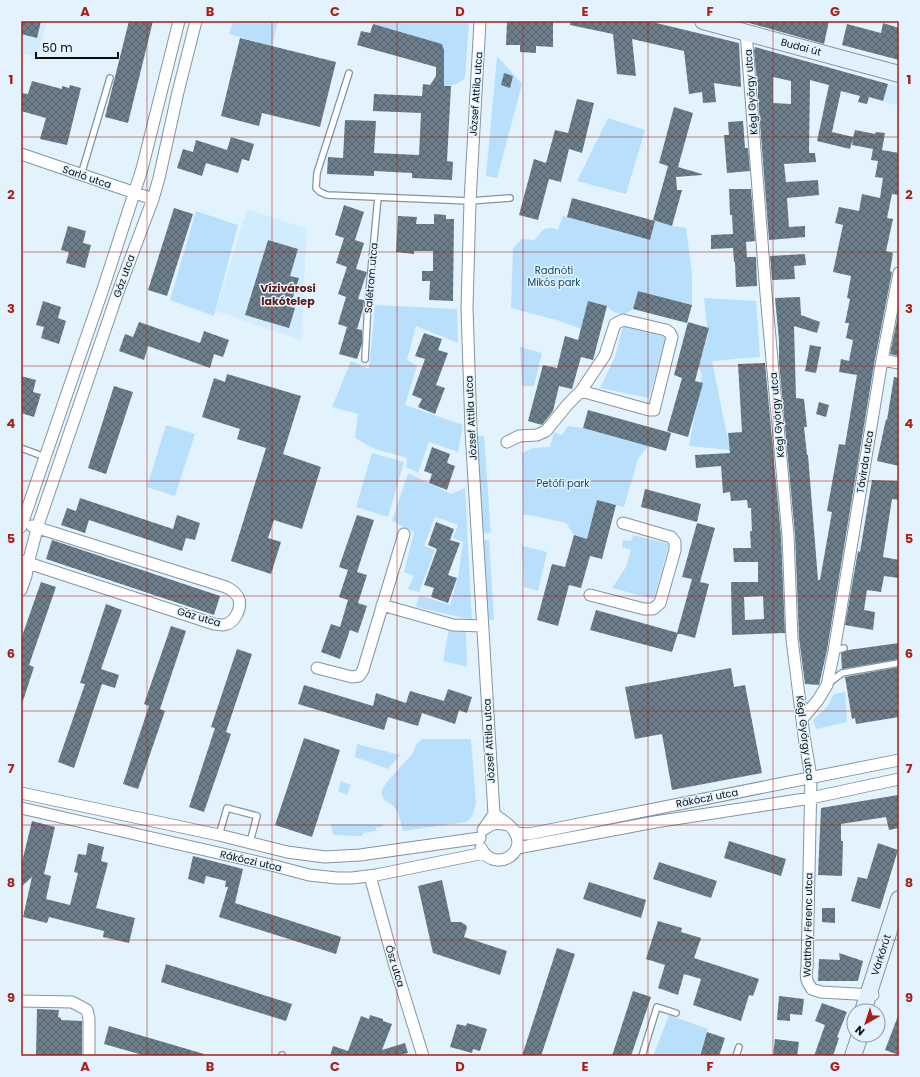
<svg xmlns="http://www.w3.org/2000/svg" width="920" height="1077" font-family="Poppins,sans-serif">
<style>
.built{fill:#d1ecff}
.green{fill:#b8e0fc}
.building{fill:url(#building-cross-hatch);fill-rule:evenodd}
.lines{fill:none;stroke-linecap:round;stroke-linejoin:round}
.lane-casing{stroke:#8395a2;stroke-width:8}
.street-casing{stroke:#8395a2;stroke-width:13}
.secondary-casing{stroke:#8395a2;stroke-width:18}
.lane{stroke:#fff;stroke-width:5.5}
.street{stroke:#fff;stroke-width:11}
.secondary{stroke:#e1f2fe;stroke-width:16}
.grid{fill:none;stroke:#ad1d14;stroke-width:1;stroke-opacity:0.55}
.labels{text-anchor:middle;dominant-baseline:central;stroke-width:3;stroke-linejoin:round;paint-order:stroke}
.street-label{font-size:10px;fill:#080f14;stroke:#e3f3fe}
.park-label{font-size:10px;fill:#104868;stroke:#e3f3fe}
.neighbourhood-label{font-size:11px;font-weight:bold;fill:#5e1a13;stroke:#e3f3fe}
.neatline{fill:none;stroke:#ad1d14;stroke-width:1.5}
.grid-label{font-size:13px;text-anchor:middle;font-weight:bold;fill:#ad1d14}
</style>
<defs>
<pattern id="building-cross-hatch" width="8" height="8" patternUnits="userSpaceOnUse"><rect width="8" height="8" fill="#6c7d8a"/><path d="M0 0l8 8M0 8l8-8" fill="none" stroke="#576570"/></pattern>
</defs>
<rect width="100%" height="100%" fill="#e3f3fe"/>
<!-- built -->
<path class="built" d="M21 21H47L37 57 21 53Z
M888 84 899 87V106L883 101Z
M247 209 307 229 301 340 216 311Z"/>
<!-- green -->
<path class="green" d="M233 21H278L272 46 229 34Z
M373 21H469L465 78C458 84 453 86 444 86V50L442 44 373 24Z
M497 56 522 84 497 178 486 176Z
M608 118 645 130 626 194 577 181Z
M196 211 238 225 214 316 170 300Z
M563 216 649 240 655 221 672 226 686 228 692 273V305L638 291 633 309 624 315 613 312 607 306 588 301 581 329 560 321 511 308 513 248 522 239 534 240C545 230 541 226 558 229Z
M704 298 756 301 760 357 712 361 730 450 689 446 702 374 698 367 708 335Z
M375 305 457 309 458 343 416 326 407 360 417 366 405 405 463 425 458 452 429 442 418 473 406 467 407 458 375 449 355 438 358 414 332 407 351 361 369 369Z
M623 326 666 337 649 398 600 388 615 357Z
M520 347 542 353 534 386H522Z
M166 425 195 434 175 496 147 487Z
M568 426 583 428 648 446 638 459 624 507 597 501 587 539 574 535 566 523 530 515H523L522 453 533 448 550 447 554 432 562 435Z
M474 436H484L491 533 480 534Z
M372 453 404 462 388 517 356 507Z
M408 473 451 494 465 488 472 620 416 607 419 595 450 605 458 577 463 542 453 538 458 525 435 517 424 546 435 550 419 592 408 589 414 576 404 572 414 532 392 521Z
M633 535 669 544 654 599 612 588 626 567 631 550 622 547 623 540 631 541Z
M489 540 494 620 485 619 480 541Z
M522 546 547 552 538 591 524 587Z
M449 629 466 631 467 667 443 661Z
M845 692 847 722 816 729 813 720 827 707 834 694Z
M422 739H471L476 803 473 814 470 819 466 822 403 831C399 816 399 807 384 800L381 792 386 783 413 753 416 744Z
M357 744 400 755 388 769 355 757Z
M341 781 351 785 347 795 338 791Z
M331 824H382L384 826 376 828V831L363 833 362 836 333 835Z
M669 1015 708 1029 699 1056H653Z"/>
<!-- building -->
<path class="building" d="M21 21H41L37 38 21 34Z
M129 21H153L128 123 105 117Z
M507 21 553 22V47L536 46V53L520 52V45H506Z
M570 21H648L739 43 741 87 714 83 716 102 703 103 702 92 689 94 684 51 632 39 636 76 617 74 613 34 570 25Z
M742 21H829L824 44Z
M883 23 899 28V60L842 45 847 24 881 33Z
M373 24 442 44 444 50V86H451L447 161 453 162 452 180 412 178V173L374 171V176L327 174 328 157 343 158 345 120 376 121 374 153 419 155 421 113 373 111 374 94 422 96 423 84 430 85 436 76V67L357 45 361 31 370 33Z
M240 38 336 62 320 127 262 113 259 126 221 116Z
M755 47 888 84 883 101 869 97 867 104 858 102 860 96 841 91 832 132 853 137 855 130 875 134 876 132 885 133 882 150 899 153V195L892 194 887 218 893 219 886 251 893 253 890 271 892 272 875 359 827 650 819 685 805 684 799 638 795 535 779 362V340L775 298 800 297 801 315 820 322 817 333 794 326 796 398 804 399 807 427H804L807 455H808L818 580H820L832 512 827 511 839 444 845 445 857 375 839 372 841 359 849 361 853 340 846 338 849 323H845L850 299 847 298 851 276 833 272 843 225 835 223 839 207 859 211 862 194 880 198 883 178 875 177 878 161 871 160 873 149 852 145 853 138 850 149 817 141 829 85 810 80 809 153H815L816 162 784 164 786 182 818 180 819 195 787 198 789 227 805 226V237L769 240 758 97V82H757L754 51ZM773 77 791 81V104L773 103Z
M504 73 513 76 510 88 501 85Z
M32 81 62 89V86L69 88 70 85 81 88 67 145 40 139 46 118 21 111V93L28 94Z
M577 99 594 103 582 153 569 149 561 182 549 179 538 220 519 215 534 159 546 163 555 130 568 133Z
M674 107 693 113 678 167 702 174V175L676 177 677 190H682L672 226 653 220 668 166 659 163Z
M743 121 745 148H748L750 171 727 173 724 135H729L728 122Z
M231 137 254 144 249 161 242 159 238 173 206 163 202 176 177 168 183 149 193 152 196 140 227 150Z
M729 189H751L755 241 746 242 747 257H756L757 286 736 287 735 262H734L733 248 711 249V235L733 234 732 215H730Z
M572 198 655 221 650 240 567 217Z
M344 205 364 212 355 240 364 243 356 269 367 272 358 299 364 300 363 309 357 329 362 330V344L357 359 339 354 347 327 338 324 346 297 338 294 347 267 336 263 344 238 335 235Z
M174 208 193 214 167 296 148 290Z
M434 214 446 215V219H454L453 301 429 300 430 281H422V271H433V251H414V254L396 252 398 216 417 217 416 224H434Z
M68 226 86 231 83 243 91 245 85 268 66 263 69 252 61 250Z
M268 240 298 249 290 276 299 278 290 307 295 308 289 328 245 315Z
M805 254 806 265 794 266 795 279 772 280 770 256Z
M638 291 692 305 687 323 633 309Z
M43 301 61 307 58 318 66 321 59 344 41 338 44 327 36 325Z
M588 301 607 306 593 360 581 357 572 389 559 386 553 411 542 425 528 421 543 365 557 368 565 336 578 340Z
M899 310V356L890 354Z
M139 322 200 343 204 331 229 340 223 357 214 354 210 368 148 346 144 360 119 351 125 334 133 337Z
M688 322 709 328 695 381 703 383 688 437 667 431 682 378 674 375Z
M424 333 442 339 438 350 448 353 436 385 445 388 435 414 418 407 422 399 412 395 425 359 415 356Z
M810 345 821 347 816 373 805 371Z
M765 363 781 536 785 633 732 635 731 582H758V562H734L733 548H751L750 531H752L751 508H748L747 500 731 501 730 492 723 493 721 466 696 468 695 455 730 453 728 433 742 432 738 364ZM763 596 764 619 745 620 744 597Z
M227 374 301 396 283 454 321 467 302 529 274 520 268 538 281 542 271 574 231 561 266 448 237 439 240 429 202 417 214 378 225 382Z
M21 376 36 380 33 392 41 394 34 417 21 413Z
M894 377 899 378V466L877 461 886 419 887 420Z
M114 386 133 392 106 474 88 468Z
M819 402 829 405 826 417 816 414Z
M588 410 671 433 666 451 583 428Z
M432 447 450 454 447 463 455 466 447 490 429 483 432 474 424 471Z
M872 480 899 481V500L892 499 883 557 899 560V578L884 576 881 592 867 590 864 610 875 612 873 630 845 625 858 551 860 552Z
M645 489 701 504 697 522 641 507Z
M80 498 173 529 177 515 200 523 195 540 186 538 182 551 89 520 85 533 61 525 67 508 76 511Z
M597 500 616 505 602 559 590 556 581 588 569 585 558 626 537 620 552 564 565 567 574 535 587 539Z
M357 515 374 520 357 572 367 575 358 603 367 606 358 633 350 630 340 659 321 652 331 624 340 627 348 600 339 597 348 570 339 567Z
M436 522 454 529 450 540 460 543 448 575 457 578 448 603 431 597 434 588 424 585 437 549 428 545Z
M697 523 715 528 700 582 709 584 695 638 677 633 692 579 682 577Z
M52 540 220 596 214 615 46 559Z
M41 582 56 587 29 665 34 667 23 701H21V639Z
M106 604 122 610 101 669 119 675 115 688 102 684 74 768 58 762 85 684 80 683Z
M596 610 678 633 672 652 590 630Z
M171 626 186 631 160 709 165 711 138 789 123 784 149 706 144 704Z
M899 643V659L842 669 841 653 848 650Z
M237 649 252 654 226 732 231 734 204 812 189 807 215 728 211 727Z
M899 667V704H897L899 717 856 724 855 718 852 719 845 677Z
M731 668 734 687 745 685 762 773 672 790 662 734 635 739 625 687Z
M304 685 373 706 376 693 406 703 410 691 444 701 448 689 472 697 467 713 459 710 455 724 422 713 418 726 388 717 384 730 298 704Z
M304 738 340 750 312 837 275 825Z
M898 795 899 828 889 830 886 817 841 824V841H843L842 876 818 875 821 808Z
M32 821 55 827 44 874 51 876 46 899 70 905 78 873 74 872 78 854 86 855 88 843 104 847 101 861 108 863 96 908 135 918 129 943 103 937 104 931 49 917 47 923 23 917 32 877 21 887V866Z
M729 841 786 859 781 876 724 858Z
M878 843 898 850 880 909 851 901 858 877 867 879Z
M193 856 243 869 235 903 341 937 336 954 219 917 228 887H225L226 881 206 876 204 884 188 879Z
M659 862 717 881 711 898 653 879Z
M442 880 451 922H461L466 925 467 928 464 937 507 951 500 975 433 953 418 886Z
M589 882 646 900 641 918 583 899Z
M822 908H835V923L822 922Z
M658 921 682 928 681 932 701 938 694 958 759 979 753 996 749 995 741 1021 693 1005 701 979 684 974 678 995 658 988 665 965 646 959Z
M557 948 575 954 541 1056H522Z
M839 953 863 961 858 981H818L819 959 840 960Z
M166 964 292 1004 286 1021 161 982Z
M633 991 651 997 631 1056H612Z
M779 996 804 999 802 1015 790 1014V1021L777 1020Z
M822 1003 847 1012 837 1037 839 1038 833 1056H814L825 1025 815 1021Z
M37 1009 59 1010 58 1017 61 1018V1020L82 1021V1056H36Z
M370 1015 383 1019V1021L392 1024 382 1050 405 1043 408 1053 396 1056H330L333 1046 348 1051 361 1016 369 1019Z
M898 1016H899V1055L885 1050Z
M467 1023 487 1029 480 1051 473 1049 472 1053 450 1047 457 1024 466 1026Z
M109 1026 204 1054 203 1056H146L104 1044Z
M707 1032 725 1038 719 1056H700Z
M775 1039 799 1042 797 1056H773Z"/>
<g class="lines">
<defs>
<path id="lane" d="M349 73 317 173 316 188 320 192 327 195 470 201 510 198
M81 175 110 78
M365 359 368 303 378 197
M21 448 45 457
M834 651 844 648
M829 683 842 673 899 663
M219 835 227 808 257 816 250 842
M282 1055V1056
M642 1056 657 1007 676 1013
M736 1056 739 1047"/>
<path id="street" d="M480 21 470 201 467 308 471 430 494 814 483 830
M746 32 766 294 788 536 792 639 804 736 811 777 807 968C805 978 807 982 812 989L821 992 873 995
M21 154 153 199
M882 360 899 363
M507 442 519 436 537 435 546 431 568 404 581 391 605 355 615 324 623 320 666 330 670 333 672 337 654 410H649L581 391
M21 527 104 286 142 169 179 21
M22 561 214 624C216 624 220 625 223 625 235 624 243 607 238 597 235 592 230 589 226 587L32 526
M21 590 26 576 28 563 39 522 118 292 153 199 159 178 178 92 196 21
M590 595 644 609H653L660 603 675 550V542L671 537 623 523
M382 605 453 625 483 626
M317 668 352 677 359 676 363 670 404 534
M802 719 818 700 827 685 834 651 882 360 899 273
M21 793 219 835 287 852 325 857 360 855 480 838
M21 808 275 866 309 875 337 878H352L376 875 484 853
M486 828C493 822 499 823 508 825
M515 833 529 834 899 760
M481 848C493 873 528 855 515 832 511 825 500 819 494 814
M517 848 655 822 811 798 899 779
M370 876 395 966 423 1056
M21 1001 72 1002 87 1010 89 1019V1056"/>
<path id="secondary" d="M703 21 899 74
M863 1011 899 899
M853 1056 860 1035"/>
</defs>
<!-- lane casing -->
<use href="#lane" class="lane-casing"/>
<!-- street casing -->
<use href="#street" class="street-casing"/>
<!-- secondary casing -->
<use href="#secondary" class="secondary-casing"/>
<!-- lane -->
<use href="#lane" class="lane"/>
<!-- street -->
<use href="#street" class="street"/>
<!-- secondary -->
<use href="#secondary" class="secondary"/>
</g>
<!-- grid -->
<path class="grid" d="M147 21V1056M272 21V1056M397 21V1056M523 21V1056M648 21V1056M773 21V1056M21 137H899M21 252H899M21 366H899M21 481H899M21 596H899M21 711H899M21 825H899M21 940H899"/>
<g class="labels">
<!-- street labels -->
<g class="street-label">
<text transform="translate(801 47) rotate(15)">Budai út</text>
<text transform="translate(751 92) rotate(-94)">Kégl György utca</text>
<text transform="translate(476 94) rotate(-86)">József Attila utca</text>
<text transform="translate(87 177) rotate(19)">Sarló utca</text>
<text transform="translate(124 276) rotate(-70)">Gáz utca</text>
<text transform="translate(371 278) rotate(-85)">Salétrom utca</text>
<text transform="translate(777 415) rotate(-95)">Kégl György utca</text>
<text transform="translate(471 418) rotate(-93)">József Attila utca</text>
<text transform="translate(865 462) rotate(-81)">Távirda utca</text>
<text transform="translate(199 617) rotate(16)">Gáz utca</text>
<text transform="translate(805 738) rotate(83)">Kégl György utca</text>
<text transform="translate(489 741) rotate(-93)">József Attila utca</text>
<text transform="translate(707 798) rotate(-11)">Rákóczi utca</text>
<text transform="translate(251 861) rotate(13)">Rákóczi utca</text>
<text transform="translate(808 925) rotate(-89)">Watthay Ferenc utca</text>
<text transform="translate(881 955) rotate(-72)">Várkörút</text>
<text transform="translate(395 966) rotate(73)">Ősz utca</text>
</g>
<!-- park labels -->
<g class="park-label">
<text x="554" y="270">Radnóti<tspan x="554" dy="12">Mikós park</tspan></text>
<text x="563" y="483">Petőfi park</text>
</g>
<!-- neighbourhood labels -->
<g class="neighbourhood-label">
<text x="288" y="288">Vízivárosi<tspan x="288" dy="13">lakótelep</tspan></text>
</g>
</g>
<!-- border -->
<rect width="920" height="1077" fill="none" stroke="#e3f3fe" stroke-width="44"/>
<!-- north arrow -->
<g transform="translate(866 1023) rotate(219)"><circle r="19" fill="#e3f3fe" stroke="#8b98a0"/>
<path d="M0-3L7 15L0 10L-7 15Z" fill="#ad1d14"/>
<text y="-6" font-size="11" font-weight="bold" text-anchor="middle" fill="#080f14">N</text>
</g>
<!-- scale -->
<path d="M36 52v6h82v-6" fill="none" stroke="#080f14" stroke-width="2"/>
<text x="42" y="52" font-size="12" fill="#080f14" stroke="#e3f3fe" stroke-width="3" paint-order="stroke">50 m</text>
<rect x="22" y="22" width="876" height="1033" class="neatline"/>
<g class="grid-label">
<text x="85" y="16">A</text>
<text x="210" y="16">B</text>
<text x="335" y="16">C</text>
<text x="460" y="16">D</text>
<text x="585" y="16">E</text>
<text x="710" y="16">F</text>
<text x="835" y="16">G</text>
<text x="11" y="84">1</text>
<text x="909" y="84">1</text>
<text x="11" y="199">2</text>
<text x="909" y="199">2</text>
<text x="11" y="313">3</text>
<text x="909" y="313">3</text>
<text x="11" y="428">4</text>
<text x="909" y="428">4</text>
<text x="11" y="543">5</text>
<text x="909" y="543">5</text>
<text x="11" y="658">6</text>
<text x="909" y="658">6</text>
<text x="11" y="773">7</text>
<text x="909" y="773">7</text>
<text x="11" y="887">8</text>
<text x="909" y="887">8</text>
<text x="11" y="1002">9</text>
<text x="909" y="1002">9</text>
<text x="85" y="1071">A</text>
<text x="210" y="1071">B</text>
<text x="335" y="1071">C</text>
<text x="460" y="1071">D</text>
<text x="585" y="1071">E</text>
<text x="710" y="1071">F</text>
<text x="835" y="1071">G</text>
</g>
</svg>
